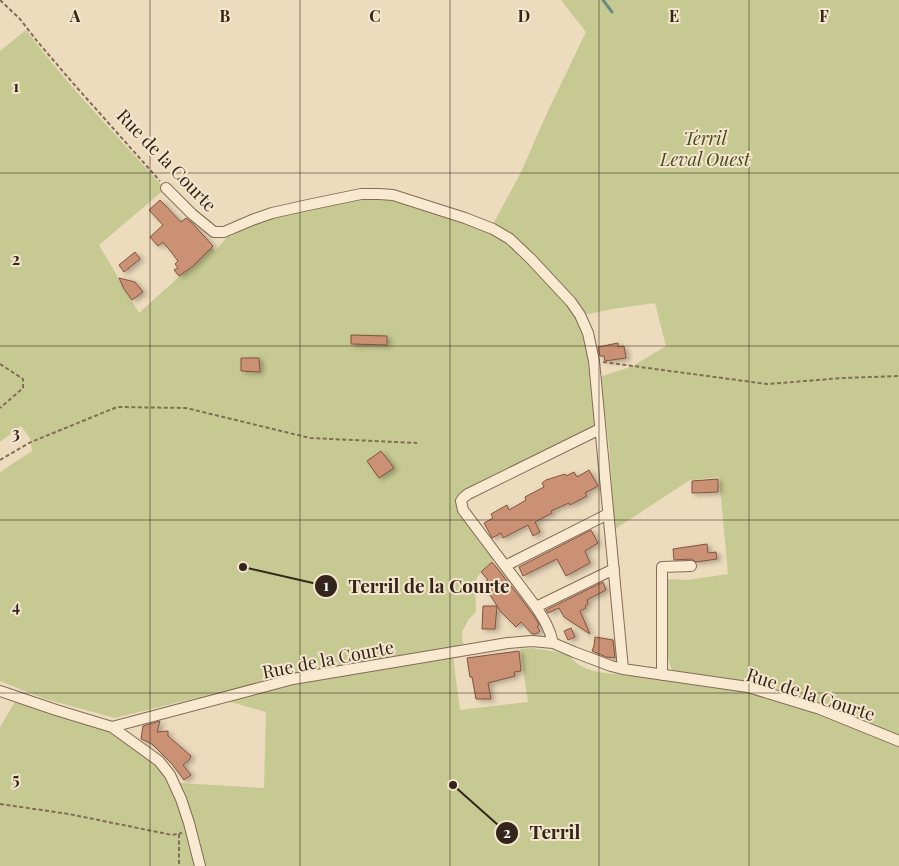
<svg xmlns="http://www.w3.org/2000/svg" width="899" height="866" font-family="'Playfair Display',serif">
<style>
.green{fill:#c7c992}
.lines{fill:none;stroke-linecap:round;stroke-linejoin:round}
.stream{stroke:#698a80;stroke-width:3}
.building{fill:#ca9174;stroke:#82533e;filter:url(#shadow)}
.minor-casing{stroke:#836b57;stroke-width:12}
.path{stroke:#836b57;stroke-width:2;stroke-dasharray:4 2.5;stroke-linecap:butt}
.minor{stroke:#f8e9d0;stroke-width:10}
.grid{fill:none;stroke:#33251b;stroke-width:1;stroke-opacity:0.55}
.labels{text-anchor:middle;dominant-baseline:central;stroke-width:4;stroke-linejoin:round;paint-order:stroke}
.park-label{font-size:18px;font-style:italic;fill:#474f22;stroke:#f4e5cc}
.street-label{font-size:18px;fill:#33251b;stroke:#f4e5cc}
.grid-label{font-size:16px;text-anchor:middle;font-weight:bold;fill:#33251b;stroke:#f4e5cc;stroke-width:4;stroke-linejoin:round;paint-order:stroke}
.leader{fill:none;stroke:#33251b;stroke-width:2}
.callout-dot{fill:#33251b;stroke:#f4e5cc;stroke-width:2}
.mark-label{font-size:15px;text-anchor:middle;font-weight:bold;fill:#fff}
.callout-label{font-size:19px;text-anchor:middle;font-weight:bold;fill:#33251b;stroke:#f4e5cc;stroke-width:4;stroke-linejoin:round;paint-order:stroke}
</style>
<defs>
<filter id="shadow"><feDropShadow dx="3.5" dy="2" stdDeviation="2.5" flood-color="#0004"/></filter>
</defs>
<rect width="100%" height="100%" fill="#ecdbbd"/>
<path class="green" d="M 561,0 L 899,0 L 899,737 L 853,717 L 812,701 L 755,683 L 672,670 L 667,657 L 665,657 L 665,579 L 688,580 L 728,574 L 719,477 L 690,480 L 615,529 L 609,445 L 600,377 L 633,366 L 666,346 L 655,303 L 612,309 L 584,315 L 492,226 L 521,172 L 547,113 L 586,32 Z
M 26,30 C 68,86 118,137 165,189 L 99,245 L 139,313 L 212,247 L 215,251 L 229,235 L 230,237 L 255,222 L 363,197 L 387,197 L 436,212 L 503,238 L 568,304 L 585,333 L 590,355 L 597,427 L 459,497 L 496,558 L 481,572 L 475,581 L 476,612 L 469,619 L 462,632 L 463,647 L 436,650 L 292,674 L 115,718 L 45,699 L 0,681 L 0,472 L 32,451 L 30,438 L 21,426 L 0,442 L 0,51 Z
M 532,648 C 543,650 556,651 567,655 C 571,657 575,662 579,665 C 595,674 611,674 629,674 L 745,690 L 815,712 L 899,745 L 899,866 L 204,866 L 185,796 L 179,783 L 264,788 L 266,712 L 227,701 L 299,683 L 453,656 L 460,710 L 528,702 L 520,649 Z
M 16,700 L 104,729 C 117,736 158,763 166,775 C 182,799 189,838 197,866 L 0,866 L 0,727 Z"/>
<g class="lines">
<path class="stream" d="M 603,0 L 612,12"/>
</g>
<path class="building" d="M 160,200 L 181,222 L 186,218 L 193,224 L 213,246 L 193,266 L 179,276 L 174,270 L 178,268 L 175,264 L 178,261 L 172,253 L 163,242 L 158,246 L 150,237 L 163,225 L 149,210 Z
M 135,252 L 140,259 L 124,272 L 119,265 Z
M 119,278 L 135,282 L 143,292 L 132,300 L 124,289 Z
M 351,335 L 387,336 L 387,345 L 351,344 Z
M 618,343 L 618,347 L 624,346 L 626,358 L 605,361 L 604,356 L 600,356 L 598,347 Z
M 241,358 L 259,358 L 260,372 L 241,371 Z
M 381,451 L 394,468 L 379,478 L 367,461 Z
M 589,470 L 598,486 L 585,493 L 587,496 L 570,505 L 569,503 L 551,511 L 552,513 L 535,522 L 540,532 L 533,536 L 528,525 L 503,538 L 501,533 L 492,538 L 491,536 L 484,523 L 493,518 L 491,514 L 507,505 L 509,510 L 526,500 L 525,497 L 544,487 L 542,483 L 546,480 L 565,474 L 566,476 L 574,472 L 577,477 Z
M 718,479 L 718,492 L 692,493 L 692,481 Z
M 591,530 L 598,543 L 585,551 L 590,563 L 566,576 L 557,559 L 523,576 L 519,567 Z
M 707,544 L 708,553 L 716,552 L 717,559 L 696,562 L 691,559 L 674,560 L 673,549 Z
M 492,562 L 522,600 L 536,619 L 539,625 L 537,627 L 540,631 L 536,634 L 532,634 L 521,622 L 516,627 L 501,612 L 483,584 L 488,580 L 481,572 Z
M 603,582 L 606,590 L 587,600 L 588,604 L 585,606 L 586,608 L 580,611 L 590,634 L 564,617 L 559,608 L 548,613 L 546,610 Z
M 483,606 L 497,606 L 495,629 L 482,629 Z
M 571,628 L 575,637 L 568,640 L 564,631 Z
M 595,637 L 613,640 L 615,658 L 606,657 L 592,651 L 594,646 Z
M 519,651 L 521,671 L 514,672 L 515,676 L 488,683 L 491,699 L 476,699 L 472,677 L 470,677 L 467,658 Z
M 160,721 L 157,732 L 168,731 L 168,736 L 191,756 L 189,760 L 183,765 L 191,775 L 184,780 L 172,764 L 152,744 L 141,739 L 143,726 Z"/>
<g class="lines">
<g class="minor-casing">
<path id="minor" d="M 166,188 L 192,214 L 214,232 L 224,232 L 252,220 L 272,213 L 308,205 L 361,194 L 379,194 L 393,195 L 465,218 L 493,229 L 510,239 L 530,258 L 571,302 L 580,315 L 588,333 L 594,361 L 623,669
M 505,566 L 608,514
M 536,607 L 614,569
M 553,643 C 550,629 544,619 536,607 L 463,510 L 461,501 L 463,498 L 468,494 L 600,429
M 662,675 L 662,567 L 691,566
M 0,691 L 56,710 L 112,727 L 159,761 L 170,775 L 181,799 L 189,823 L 200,866
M 112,727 L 293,679 L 508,643 L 532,641 L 553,643 L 574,652 L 611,666 L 623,669 L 748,687 L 820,709 L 899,741"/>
</g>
<path class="path" d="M 0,0 L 20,19 L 37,41 L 72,82 L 160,181
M 603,362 L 767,384 L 843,378 L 899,376
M 0,364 L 23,379 L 23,388 L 0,408
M 0,460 L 31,442 L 117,407 L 186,408 L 310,438 L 417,443
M 0,804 L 69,814 L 172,835 L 182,833
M 179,834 L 179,866"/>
<use href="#minor" class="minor"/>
</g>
<path class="grid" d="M 150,0 L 150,866M 300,0 L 300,866M 450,0 L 450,866M 599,0 L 599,866M 749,0 L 749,866M 0,173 L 899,173M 0,346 L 899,346M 0,520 L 899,520M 0,693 L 899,693"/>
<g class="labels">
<g class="park-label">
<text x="705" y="138">Terril<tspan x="705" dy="21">Leval Ouest</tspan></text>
</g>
<g class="street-label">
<text transform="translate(167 160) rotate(46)">Rue de la Courte</text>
<text transform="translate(328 659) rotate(-11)">Rue de la Courte</text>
<text transform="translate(811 694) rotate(18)">Rue de la Courte</text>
</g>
</g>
<g class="grid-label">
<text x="75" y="22">A</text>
<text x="225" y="22">B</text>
<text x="375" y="22">C</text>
<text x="524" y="22">D</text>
<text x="674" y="22">E</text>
<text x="824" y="22">F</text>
<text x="16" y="92">1</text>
<text x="16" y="265">2</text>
<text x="16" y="439">3</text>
<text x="16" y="612">4</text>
<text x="16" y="785">5</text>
</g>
<path class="leader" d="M243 567L326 586M453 785L507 833"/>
<g class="callout-dot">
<circle cx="243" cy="567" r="5"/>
<circle cx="453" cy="785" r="5"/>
<circle cx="326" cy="586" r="12"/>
<circle cx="507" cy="833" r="12"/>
</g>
<g class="mark-label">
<text x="326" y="591">1</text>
<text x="507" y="838">2</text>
</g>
<g class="callout-label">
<text x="429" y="593">Terril de la Courte</text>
<text x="555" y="839">Terril</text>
</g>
</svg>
